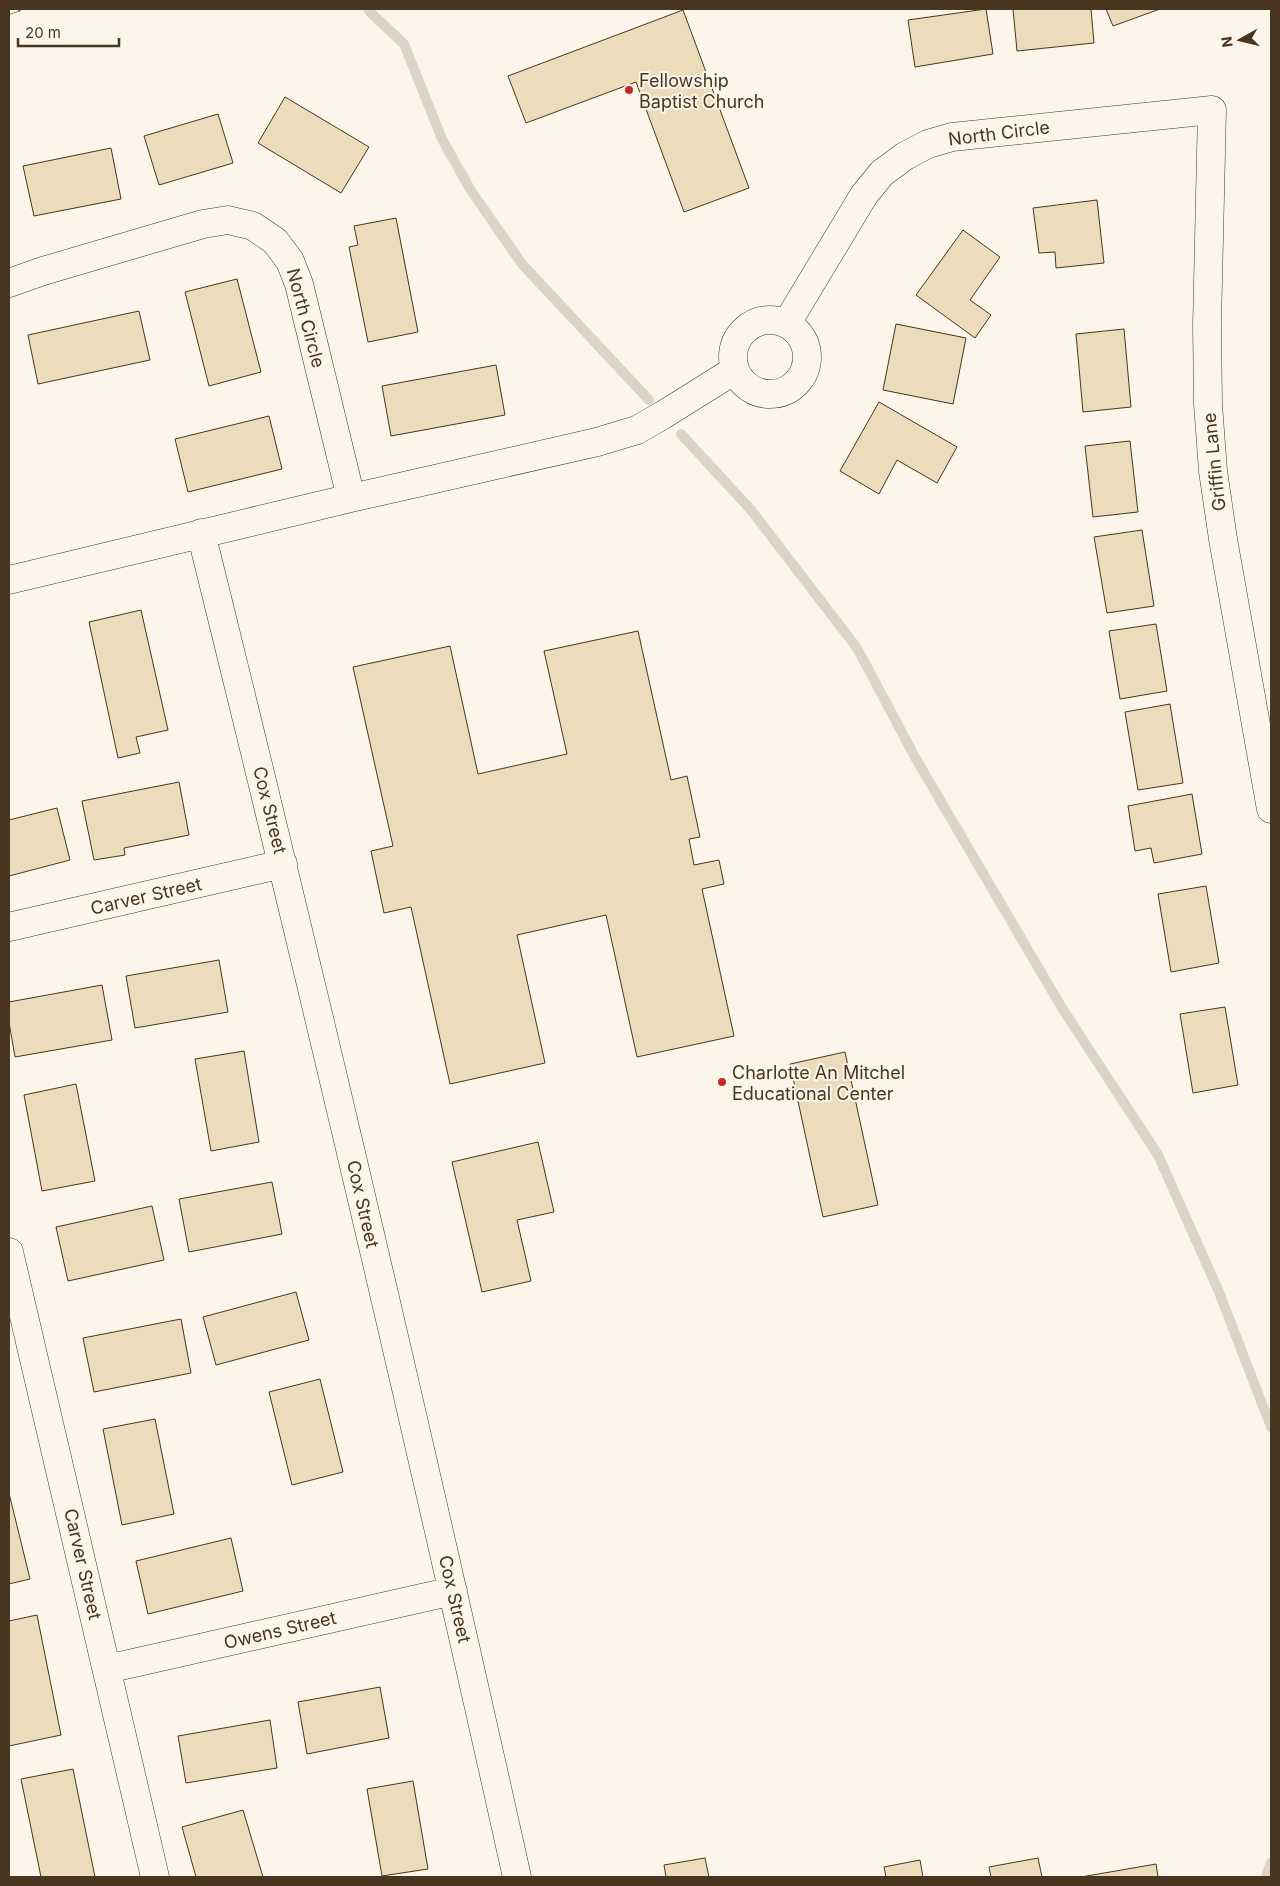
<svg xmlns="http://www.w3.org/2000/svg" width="1280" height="1886" font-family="Inter,sans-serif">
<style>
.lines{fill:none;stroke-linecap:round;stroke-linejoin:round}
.stream{stroke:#dcd4c6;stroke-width:10}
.building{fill:#ecdcbc;stroke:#4a3520}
.minor-casing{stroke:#4a3520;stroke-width:29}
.minor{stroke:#fbf6e9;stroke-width:28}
.rail-casing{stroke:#4a3520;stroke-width:5.5}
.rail{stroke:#fbf6e9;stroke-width:4;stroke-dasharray:11;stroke-linecap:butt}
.poi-dot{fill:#c62828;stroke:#fbf6e9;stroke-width:2}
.labels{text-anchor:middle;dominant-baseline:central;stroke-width:4;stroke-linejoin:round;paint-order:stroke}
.poi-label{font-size:18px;fill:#4a3520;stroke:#fbf6e9;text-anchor:start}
.street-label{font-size:18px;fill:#4a3520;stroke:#fbf6e9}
</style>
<rect width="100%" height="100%" fill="#fbf6e9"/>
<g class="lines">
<path class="stream" d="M 368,9 L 371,13 L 404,44 L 442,139 L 470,189 L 522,264 L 649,400
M 681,434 L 751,510 L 857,648 L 916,759 L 1062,1008 L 1158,1155 L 1219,1292 L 1271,1427
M 1266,1877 L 1271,1863"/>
</g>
<path class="building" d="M 986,9 L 993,54 L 915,67 L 908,20 Z
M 1013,9 L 1091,9 L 1094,43 L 1017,51 Z
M 1106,9 L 1160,9 L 1113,26 Z
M 683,10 L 749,188 L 684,212 L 636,82 L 526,123 L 508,76 Z
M 285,97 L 369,147 L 341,193 L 258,143 Z
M 218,114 L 233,163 L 159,185 L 144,136 Z
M 111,148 L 121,199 L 34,216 L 23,166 Z
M 1097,200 L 1104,263 L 1056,268 L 1055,252 L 1039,253 L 1033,208 Z
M 396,218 L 418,332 L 368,342 L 349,247 L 358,245 L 354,226 Z
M 963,230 L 1000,257 L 970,300 L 991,315 L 975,338 L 916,295 Z
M 237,279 L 261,372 L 209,386 L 185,292 Z
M 139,311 L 150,360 L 38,384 L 28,335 Z
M 896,324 L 966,338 L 953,404 L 883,390 Z
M 1124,329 L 1131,407 L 1083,412 L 1076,334 Z
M 496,365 L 505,415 L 391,436 L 382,386 Z
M 879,402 L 957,447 L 937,483 L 897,460 L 879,494 L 840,471 Z
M 269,416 L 282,469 L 188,492 L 175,439 Z
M 1130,441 L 1138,512 L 1093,517 L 1085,446 Z
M 1142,530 L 1154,606 L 1107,613 L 1094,537 Z
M 141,610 L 168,730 L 136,737 L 140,753 L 118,758 L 89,622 Z
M 1156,624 L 1167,691 L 1120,699 L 1109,631 Z
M 638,631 L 671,780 L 687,776 L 700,837 L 689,839 L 694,865 L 719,860 L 724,884 L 702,889 L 734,1036 L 637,1057 L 606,915 L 517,935 L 545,1063 L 450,1084 L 411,907 L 384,913 L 371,851 L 393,846 L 353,667 L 450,646 L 478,774 L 567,754 L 544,651 Z
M 1170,704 L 1183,783 L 1138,790 L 1125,712 Z
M 179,782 L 189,835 L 124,848 L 125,855 L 94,860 L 82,801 Z
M 1192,794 L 1202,854 L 1154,863 L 1151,848 L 1135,851 L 1128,806 Z
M 57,808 L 70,860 L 9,876 L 9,820 Z
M 1206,886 L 1219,963 L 1171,972 L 1158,894 Z
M 219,960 L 228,1012 L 135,1028 L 126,976 Z
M 102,985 L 112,1040 L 15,1057 L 9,1022 L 9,1002 Z
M 1225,1007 L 1238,1085 L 1193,1093 L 1180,1014 Z
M 244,1051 L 259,1142 L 211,1151 L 195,1059 Z
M 845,1052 L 878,1205 L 823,1217 L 790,1064 Z
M 76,1084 L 95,1181 L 42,1191 L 24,1095 Z
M 538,1142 L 554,1212 L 517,1220 L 531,1281 L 482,1292 L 452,1162 Z
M 272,1182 L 282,1234 L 189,1252 L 179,1199 Z
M 152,1206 L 164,1260 L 68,1281 L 56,1227 Z
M 296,1292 L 309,1340 L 216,1365 L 203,1317 Z
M 181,1319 L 191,1373 L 94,1392 L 83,1338 Z
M 320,1379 L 343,1472 L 292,1485 L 269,1392 Z
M 155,1419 L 174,1514 L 122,1525 L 103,1429 Z
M 9,1493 L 30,1579 L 9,1584 Z
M 231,1538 L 243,1591 L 148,1614 L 136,1561 Z
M 37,1615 L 61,1735 L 9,1746 L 9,1621 Z
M 380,1687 L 389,1738 L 307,1754 L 298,1702 Z
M 270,1720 L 277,1768 L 186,1783 L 178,1736 Z
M 73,1769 L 95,1877 L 41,1877 L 21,1779 Z
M 413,1781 L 428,1869 L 382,1876 L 367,1789 Z
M 243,1810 L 263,1877 L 196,1877 L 182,1827 Z
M 705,1858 L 709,1877 L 666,1877 L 664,1865 Z
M 1038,1858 L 1042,1877 L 991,1877 L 989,1867 Z
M 920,1860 L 923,1877 L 886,1877 L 884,1867 Z
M 1156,1864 L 1158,1877 L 1081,1877 Z"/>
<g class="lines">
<g class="minor-casing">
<path id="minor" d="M 9,283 L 43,271 L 203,224 L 228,220 L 253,226 L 275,241 L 290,261 L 299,284 L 351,498
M733 357a37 37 0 1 1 74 0a37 37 0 1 1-74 0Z
M 787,323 L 864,195 L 882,173 L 905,156 L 928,144 L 952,137 L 1212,110 L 1207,325 L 1208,404 L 1213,471 L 1223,539 L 1271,809
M 201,533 C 312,980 417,1428 517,1877
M 9,580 L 351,498 L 597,442 L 637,430 L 663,415 L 735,370
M 9,927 L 283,864
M 9,1252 L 155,1877
M 107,1669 L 453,1591"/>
</g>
<use href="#minor" class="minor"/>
<g class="rail-casing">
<path id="rail" d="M 9,12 L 18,9"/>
</g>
<use href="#rail" class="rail"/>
</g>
<g class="poi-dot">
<circle cx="629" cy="90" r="5"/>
<circle cx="722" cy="1082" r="5"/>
</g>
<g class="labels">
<g class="poi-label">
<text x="639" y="80">Fellowship<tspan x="639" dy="21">Baptist Church</tspan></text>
<text x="732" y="1072">Charlotte An Mitchel<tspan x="732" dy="21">Educational Center</tspan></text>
</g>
<g class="street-label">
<text transform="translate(999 133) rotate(-7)">North Circle</text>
<text transform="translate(306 318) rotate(75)">North Circle</text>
<text transform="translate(1214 462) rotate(-96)">Griffin Lane</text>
<text transform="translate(270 810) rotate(76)">Cox Street</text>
<text transform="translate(146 896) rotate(-13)">Carver Street</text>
<text transform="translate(363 1204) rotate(77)">Cox Street</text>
<text transform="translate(83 1564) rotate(77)">Carver Street</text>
<text transform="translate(455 1599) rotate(77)">Cox Street</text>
<text transform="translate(280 1630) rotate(-13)">Owens Street</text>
</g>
</g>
<rect width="1280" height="1886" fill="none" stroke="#4a3520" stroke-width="20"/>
<g transform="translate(1240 40) rotate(262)" stroke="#fbf6e9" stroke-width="4" paint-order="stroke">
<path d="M0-4L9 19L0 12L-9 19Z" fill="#4a3520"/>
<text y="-8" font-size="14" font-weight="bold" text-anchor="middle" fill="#4a3520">N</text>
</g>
<path d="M18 38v8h101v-8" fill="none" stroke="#4a3520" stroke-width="2.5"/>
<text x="25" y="38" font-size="15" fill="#4a3520" stroke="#fbf6e9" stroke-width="4" paint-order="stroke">20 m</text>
</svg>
